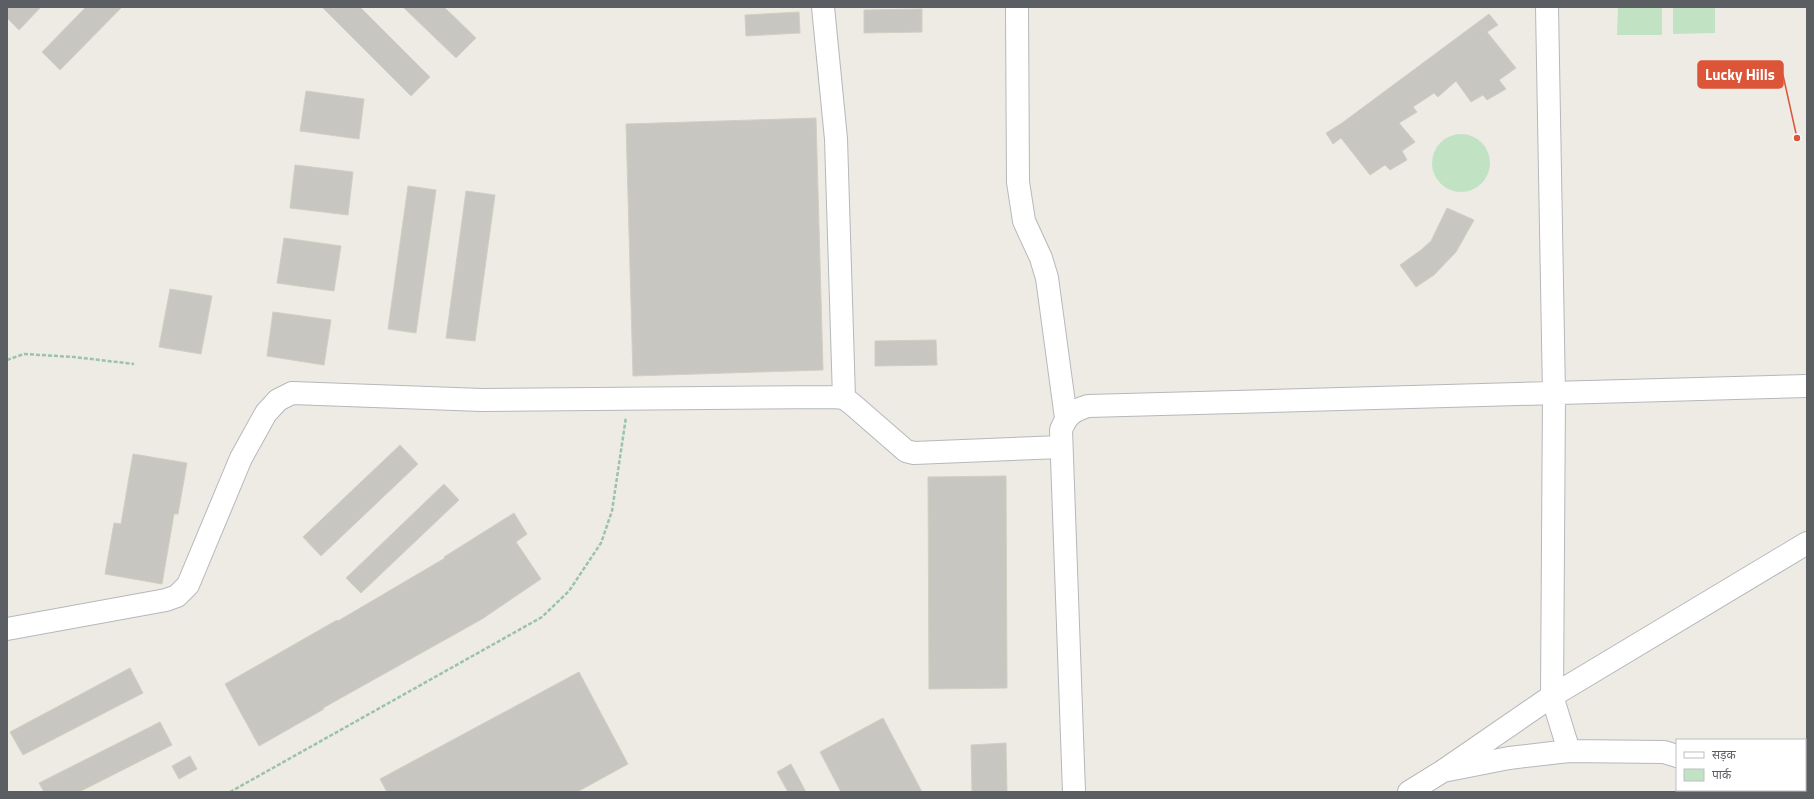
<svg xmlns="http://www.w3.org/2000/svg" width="1814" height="799" font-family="'Titillium Web','Noto Sans Devanagari',sans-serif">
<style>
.green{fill:#c1e3c4}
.building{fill:#c8c6c0;stroke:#d1cec2}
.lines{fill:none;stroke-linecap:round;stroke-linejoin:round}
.minor-casing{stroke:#b5b8bc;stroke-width:24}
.path{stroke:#9bc3aa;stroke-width:2.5;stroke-dasharray:4 2;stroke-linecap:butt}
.minor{stroke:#fff;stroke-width:22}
.leader{fill:none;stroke:#dc5539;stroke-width:1.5}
.callout-dot{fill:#dc5539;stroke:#fff;stroke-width:1.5}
.callout{fill:#dc5539;stroke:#dc5539;stroke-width:1.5}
.callout-label{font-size:15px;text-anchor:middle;font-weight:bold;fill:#fff}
</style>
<rect width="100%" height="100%" fill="#edebe3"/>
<path class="green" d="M 1618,7 L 1662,7 L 1662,35 L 1617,35 Z
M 1673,7 L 1715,7 L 1715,33 L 1673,34 Z
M1432 163a29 29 0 1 1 58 0a29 29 0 1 1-58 0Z"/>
<path class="building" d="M 7,7 L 41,7 L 19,30 L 7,18 Z
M 86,7 L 122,7 L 60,70 L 42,52 Z
M 322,7 L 360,7 L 430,77 L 411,96 Z
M 403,7 L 444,7 L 476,38 L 456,58 Z
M 922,9 L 922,32 L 864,33 L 864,10 Z
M 799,12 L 800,33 L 746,36 L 745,15 Z
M 1489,14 L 1498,25 L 1487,32 L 1516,68 L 1499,80 L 1506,89 L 1487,100 L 1483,95 L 1471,102 L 1456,81 L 1438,97 L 1434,93 L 1413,107 L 1417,112 L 1399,123 L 1415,142 L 1402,151 L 1407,160 L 1390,170 L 1385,165 L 1370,175 L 1341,138 L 1333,144 L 1326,133 L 1342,123 Z
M 306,91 L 364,99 L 359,139 L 300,131 Z
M 816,118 L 823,370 L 633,376 L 626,124 Z
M 295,165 L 353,172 L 348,215 L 290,208 Z
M 408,186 L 436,190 L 416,333 L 388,329 Z
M 466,191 L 495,195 L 475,341 L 446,338 Z
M 1447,208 L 1474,220 L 1456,252 L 1434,275 L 1416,287 L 1400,265 L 1421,250 L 1431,241 Z
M 284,238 L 341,246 L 334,291 L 277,283 Z
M 170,289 L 212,296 L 201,354 L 159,347 Z
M 273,312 L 331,320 L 324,365 L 267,356 Z
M 936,340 L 937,365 L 875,366 L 875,341 Z
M 400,445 L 418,464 L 321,556 L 303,537 Z
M 133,454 L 187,463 L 178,514 L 174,514 L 162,584 L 105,574 L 114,523 L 121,524 Z
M 1006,476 L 1007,688 L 929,689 L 928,477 Z
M 444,484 L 459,500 L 361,593 L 346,578 Z
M 514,513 L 527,534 L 516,542 L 541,579 L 482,619 L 323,708 L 324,709 L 259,746 L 225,684 L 337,620 L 338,621 L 445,558 L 444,557 Z
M 130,668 L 143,693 L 23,755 L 10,732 Z
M 579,672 L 628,764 L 577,792 L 387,792 L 380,779 Z
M 883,718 L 922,792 L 841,792 L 820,752 Z
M 160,722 L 172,745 L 79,792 L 44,792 L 39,783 Z
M 1006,743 L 1007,792 L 972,792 L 971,745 Z
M 190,756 L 197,769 L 179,779 L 172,766 Z
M 791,764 L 806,792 L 788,792 L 777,772 Z"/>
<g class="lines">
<g class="minor-casing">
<path id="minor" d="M 823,7 L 836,139 L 844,398
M 1017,7 L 1018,182 L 1024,221 L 1041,258 L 1047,278 L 1066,418
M 1547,7 L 1554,394 L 1552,696 L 1569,751
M 7,629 L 166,600 L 177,596 L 188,585 L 241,458 L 266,413 L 278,400 L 292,393 L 482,400 L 834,397 L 844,398 L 852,404 L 906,451 L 914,453 L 1061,447
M 1443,771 L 1552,696 L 1807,543
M 1782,790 L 1786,792
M 1074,792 L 1061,430 C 1067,415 1072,411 1088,406 L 1807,386
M 1409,792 L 1443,771 L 1509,758 L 1569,751 L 1664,752 L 1677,756"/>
</g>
<path class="path" d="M 7,360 L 24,354 L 74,357 L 134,364
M 230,792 L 542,617 L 569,591 L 601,543 L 612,511 L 626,417"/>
<use href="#minor" class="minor"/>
</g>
<path class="leader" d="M1797 138L1783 75"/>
<circle class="callout-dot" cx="1797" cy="138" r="4"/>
<rect class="callout" x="1698" y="61" width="85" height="27" rx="4"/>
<g class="callout-label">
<text x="1740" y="80">Lucky Hills</text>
</g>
<rect width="1814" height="799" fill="none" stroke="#5b5e63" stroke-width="16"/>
<rect x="1676" y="739" width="130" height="52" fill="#ffffff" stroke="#bdbfc1"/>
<rect x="1684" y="752" width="20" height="6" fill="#ffffff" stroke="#bdbfc1"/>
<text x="1712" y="759" font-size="12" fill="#5b5e63">सड़क</text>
<rect x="1684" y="769" width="20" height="12" fill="#c1e3c4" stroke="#bdbfc1"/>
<text x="1712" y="779" font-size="12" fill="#5b5e63">पार्क</text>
</svg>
